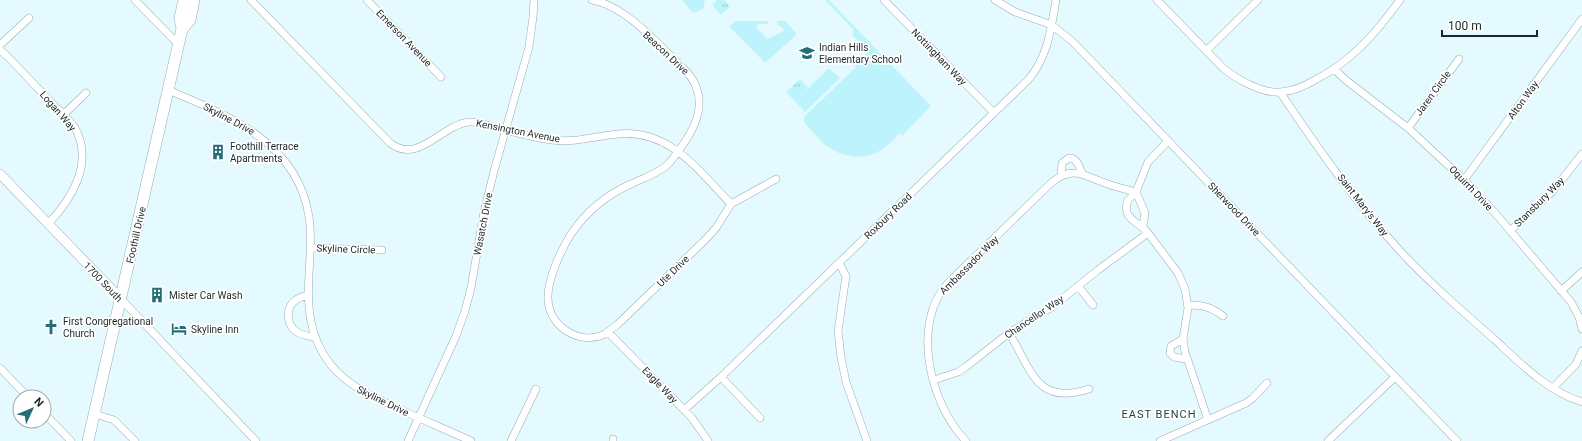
<svg xmlns="http://www.w3.org/2000/svg" width="1582" height="441" font-family="Roboto,sans-serif">
<style>
.grass{fill:#bdf3fc}
.park{fill:url(#park-tufts)}
.lines{fill:none;stroke-linecap:round;stroke-linejoin:round}
.minor-casing{stroke:#93adb1;stroke-width:8}
.tertiary-casing{stroke:#93adb1;stroke-width:10}
.primary-casing{stroke:#93adb1;stroke-width:12}
.minor{stroke:#fff;stroke-width:7}
.tertiary{stroke:#fff;stroke-width:9}
.primary{stroke:#fff;stroke-width:11}
.labels{text-anchor:middle;dominant-baseline:central;stroke-width:3.5;stroke-linejoin:round;paint-order:stroke}
.street-label{font-size:10px;fill:#1d2729;stroke:#fff}
.poi-label{font-size:10px;fill:#1d2729;stroke:#fff;text-anchor:start}
.neighbourhood-label{font-size:11px;letter-spacing:1px;fill:#1c3d43;stroke:#fff}
</style>
<defs>
<pattern id="park-tufts" width="24" height="20" patternUnits="userSpaceOnUse"><rect width="24" height="20" fill="#bdf3fc"/><path d="M3 7l-1-3M5 7V3M7 7l1-3M15 17l-1-3M17 17v-4M19 17l1-3" fill="none" stroke="#a2d0d8"/></pattern>
</defs>
<rect width="100%" height="100%" fill="#e4fafe"/>
<path class="grass" d="M 682,0 L 705,0 L 703,9 L 693,13 Z
M 825,0 L 829,0 L 931,106 L 902,136 L 900,133 C 894,139 888,146 881,150 C 866,160 845,158 830,148 C 820,142 812,131 804,122 L 804,117 L 856,67 L 854,65 L 866,54 L 866,49 L 853,36 L 853,29 Z
M 736,21 L 768,21 L 768,24 L 758,24 L 756,27 L 767,39 L 784,31 L 783,28 L 777,24 L 777,21 L 785,21 L 797,34 L 765,63 L 729,26 Z
M 829,68 L 840,78 L 805,112 L 795,101 Z"/>
<path class="park" d="M 717,0 L 724,0 L 730,6 L 721,15 L 712,5 Z
M 800,79 L 808,88 L 795,101 L 786,92 Z"/>
<g class="lines">
<g class="minor-casing">
<path id="minor" d="M 135,0 L 179,45
M 251,0 L 390,143 C 418,165 441,125 469,122 C 479,121 489,126 498,128 C 516,133 534,138 552,140 C 574,143 596,136 618,134 C 670,129 699,171 731,204
M 367,0 L 441,77
M 592,0 C 626,6 659,45 684,69 C 710,95 699,124 679,150 C 675,156 671,162 666,166 C 655,175 643,178 631,184 C 606,195 586,212 571,234 C 561,250 547,280 548,299 C 549,326 578,345 603,335 C 608,332 613,328 618,324 L 706,239 L 716,228 L 731,204 L 776,179
M 884,0 L 994,113
M 995,0 L 1015,12 L 1052,25 L 1073,42 L 1457,441
M 1157,0 L 1223,68 C 1236,79 1263,94 1281,92 C 1293,91 1305,86 1315,80 C 1352,61 1376,33 1400,0
M 0,45 L 29,18
M 0,50 L 8,57 C 23,72 37,88 52,103 C 60,111 69,119 75,128 C 94,163 72,199 48,224
M 1206,51 L 1258,0
M 1334,69 L 1347,81 L 1408,128 L 1464,180 L 1495,213 L 1571,302 L 1579,317 L 1582,329
M 168,90 C 230,116 298,143 309,217 C 312,235 310,255 309,274 C 307,307 309,338 331,365 C 349,387 374,397 399,409 C 423,420 447,430 471,441
M 1280,92 C 1317,147 1356,203 1401,252 C 1430,283 1462,311 1494,339 C 1520,363 1547,391 1582,402
M 63,115 L 86,93
M 1408,128 L 1459,59
M 1168,141 L 1148,162 L 1136,192 L 1128,200 C 1121,220 1139,221 1148,233 L 1178,273 L 1185,289 L 1188,308 L 1183,339 L 1185,352 L 1208,420
M 1061,176 L 1062,163 L 1069,158 C 1077,158 1079,166 1082,173
M 1464,180 L 1582,19
M 1136,192 L 1145,213 L 1143,226
M 1510,231 L 1553,191 L 1582,154
M 310,248 L 382,250
M 839,263 L 846,276 L 838,331 L 841,357 L 846,382 L 867,441
M 1078,286 L 1093,305
M 1561,291 L 1582,272
M 308,295 C 304,296 300,297 296,300 C 285,307 286,325 297,332 C 302,336 309,336 315,337
M 121,299 L 256,441
M 1188,305 C 1203,305 1211,307 1223,316
M 608,332 L 692,418 L 708,441
M 1009,333 C 1032,370 1036,406 1089,389
M 1183,339 L 1171,346 L 1170,353 L 1174,357 L 1186,359
M 0,368 L 28,397
M 721,377 L 760,418
M 934,380 L 958,372 L 967,366 L 1009,333 L 1052,307 L 1098,270 L 1148,233
M 1553,388 L 1576,364 L 1582,351
M 684,410 L 721,377 L 1028,80 C 1048,57 1051,29 1056,0
M 44,413 L 71,441
M 95,414 L 114,420 L 135,441
M 408,441 L 456,336 L 465,311 L 471,288 L 484,212 L 494,171 L 529,47 L 533,17 L 534,0
M 511,441 L 536,389
M 613,441 L 613,439
M 966,441 C 930,405 910,322 949,282 L 1050,184 C 1072,165 1082,175 1105,183 C 1115,187 1126,189 1136,192
M 1160,441 L 1246,403 L 1253,398 L 1267,383
M 1328,441 L 1395,377"/>
</g>
<g class="tertiary-casing">
<path id="tertiary" d="M 0,174 L 121,299"/>
</g>
<g class="primary-casing">
<path id="primary" d="M 182,29 L 190,20 L 194,0
M 88,441 L 182,29 L 180,18 L 184,0"/>
</g>
<use href="#minor" class="minor"/>
<use href="#tertiary" class="tertiary"/>
<use href="#primary" class="primary"/>
</g>
<defs>
<g id="school-bare" transform="scale(1.2)"><path d="M0-5L7-2L0 1L-7-2ZM-4 1L0 2.5L4 1V4Q0 6-4 4Z" fill="#256d78" stroke="#fff" stroke-width="2.5" paint-order="stroke"/></g>
<g id="building-bare" transform="scale(1.2)"><path d="M-4-6H4V6H1V3H-1V6H-4ZM-2.5-4.3h1.7v1.8h-1.7ZM.8-4.3h1.7v1.8H.8ZM-2.5-1h1.7V.8h-1.7ZM.8-1h1.7V.8H.8Z" fill="#256d78" stroke="#fff" stroke-width="2.5" paint-order="stroke"/></g>
<g id="church-bare" transform="scale(1.2)"><path d="M-1.2-6h2.4v3.5h3.3v2.4h-3.3V6h-2.4V-.1h-3.3v-2.4h3.3Z" fill="#256d78" stroke="#fff" stroke-width="2.5" paint-order="stroke"/></g>
<g id="hotel-bare" transform="scale(1.2)"><path d="M-6-4.5h1.5V1H6V5H4.5V3h-9V5H-6ZM-4 0a1.8 1.8 0 1 1 3.6 0ZM.5 0V-2.5h3Q6-2.5 6 0Z" fill="#256d78" stroke="#fff" stroke-width="2.5" paint-order="stroke"/></g>
</defs>
<g fill-rule="evenodd">
<use href="#school-bare" x="807" y="53"/>
<use href="#building-bare" x="218" y="152"/>
<use href="#building-bare" x="157" y="295"/>
<use href="#church-bare" x="51" y="327"/>
<use href="#hotel-bare" x="179" y="329"/>
</g>
<g class="labels">
<g class="street-label">
<text transform="translate(404 38) rotate(46)">Emerson Avenue</text>
<text transform="translate(666 53) rotate(43)">Beacon Drive</text>
<text transform="translate(939 57) rotate(46)">Nottingham Way</text>
<text transform="translate(1433 93) rotate(-54)">Jaren Circle</text>
<text transform="translate(1523 100) rotate(-54)">Alton Way</text>
<text transform="translate(58 111) rotate(49)">Logan Way</text>
<text transform="translate(229 119) rotate(28)">Skyline Drive</text>
<text transform="translate(518 131) rotate(11)">Kensington Avenue</text>
<text transform="translate(1471 188) rotate(46)">Oquirrh Drive</text>
<text transform="translate(1539 202) rotate(-45)">Stansbury Way</text>
<text transform="translate(1363 205) rotate(52)">Saint Mary's Way</text>
<text transform="translate(1234 209) rotate(46)">Sherwood Drive</text>
<text transform="translate(888 216) rotate(-44)">Roxbury Road</text>
<text transform="translate(483 224) rotate(-79)">Wasatch Drive</text>
<text transform="translate(136 235) rotate(-77)">Foothill Drive</text>
<text transform="translate(346 249) rotate(2)">Skyline Circle</text>
<text transform="translate(969 265) rotate(-45)">Ambassador Way</text>
<text transform="translate(673 271) rotate(-44)">Ute Drive</text>
<text transform="translate(103 282) rotate(46)">1700 South</text>
<text transform="translate(1034 317) rotate(-34)">Chancellor Way</text>
<text transform="translate(660 385) rotate(46)">Eagle Way</text>
<text transform="translate(383 401) rotate(26)">Skyline Drive</text>
</g>
<g class="poi-label">
<text x="819" y="47">Indian Hills<tspan x="819" dy="12">Elementary School</tspan></text>
<text x="230" y="146">Foothill Terrace<tspan x="230" dy="12">Apartments</tspan></text>
<text x="169" y="295">Mister Car Wash</text>
<text x="63" y="321">First Congregational<tspan x="63" dy="12">Church</tspan></text>
<text x="191" y="329">Skyline Inn</text>
</g>
<g class="neighbourhood-label">
<text x="1159" y="414">EAST BENCH</text>
</g>
</g>
<g transform="translate(32 409) rotate(46)"><circle r="19" fill="#ffffff" stroke="#a5a9a9"/>
<path d="M0-3L7 15L0 10L-7 15Z" fill="#256d78"/>
<text y="-6" font-size="11" font-weight="bold" text-anchor="middle" fill="#1d2729">N</text>
</g>
<path d="M1442 30v6h95v-6" fill="none" stroke="#1d2729" stroke-width="2"/>
<text x="1448" y="30" font-size="12" fill="#1d2729" stroke="#ffffff" stroke-width="3" paint-order="stroke">100 m</text>
</svg>
